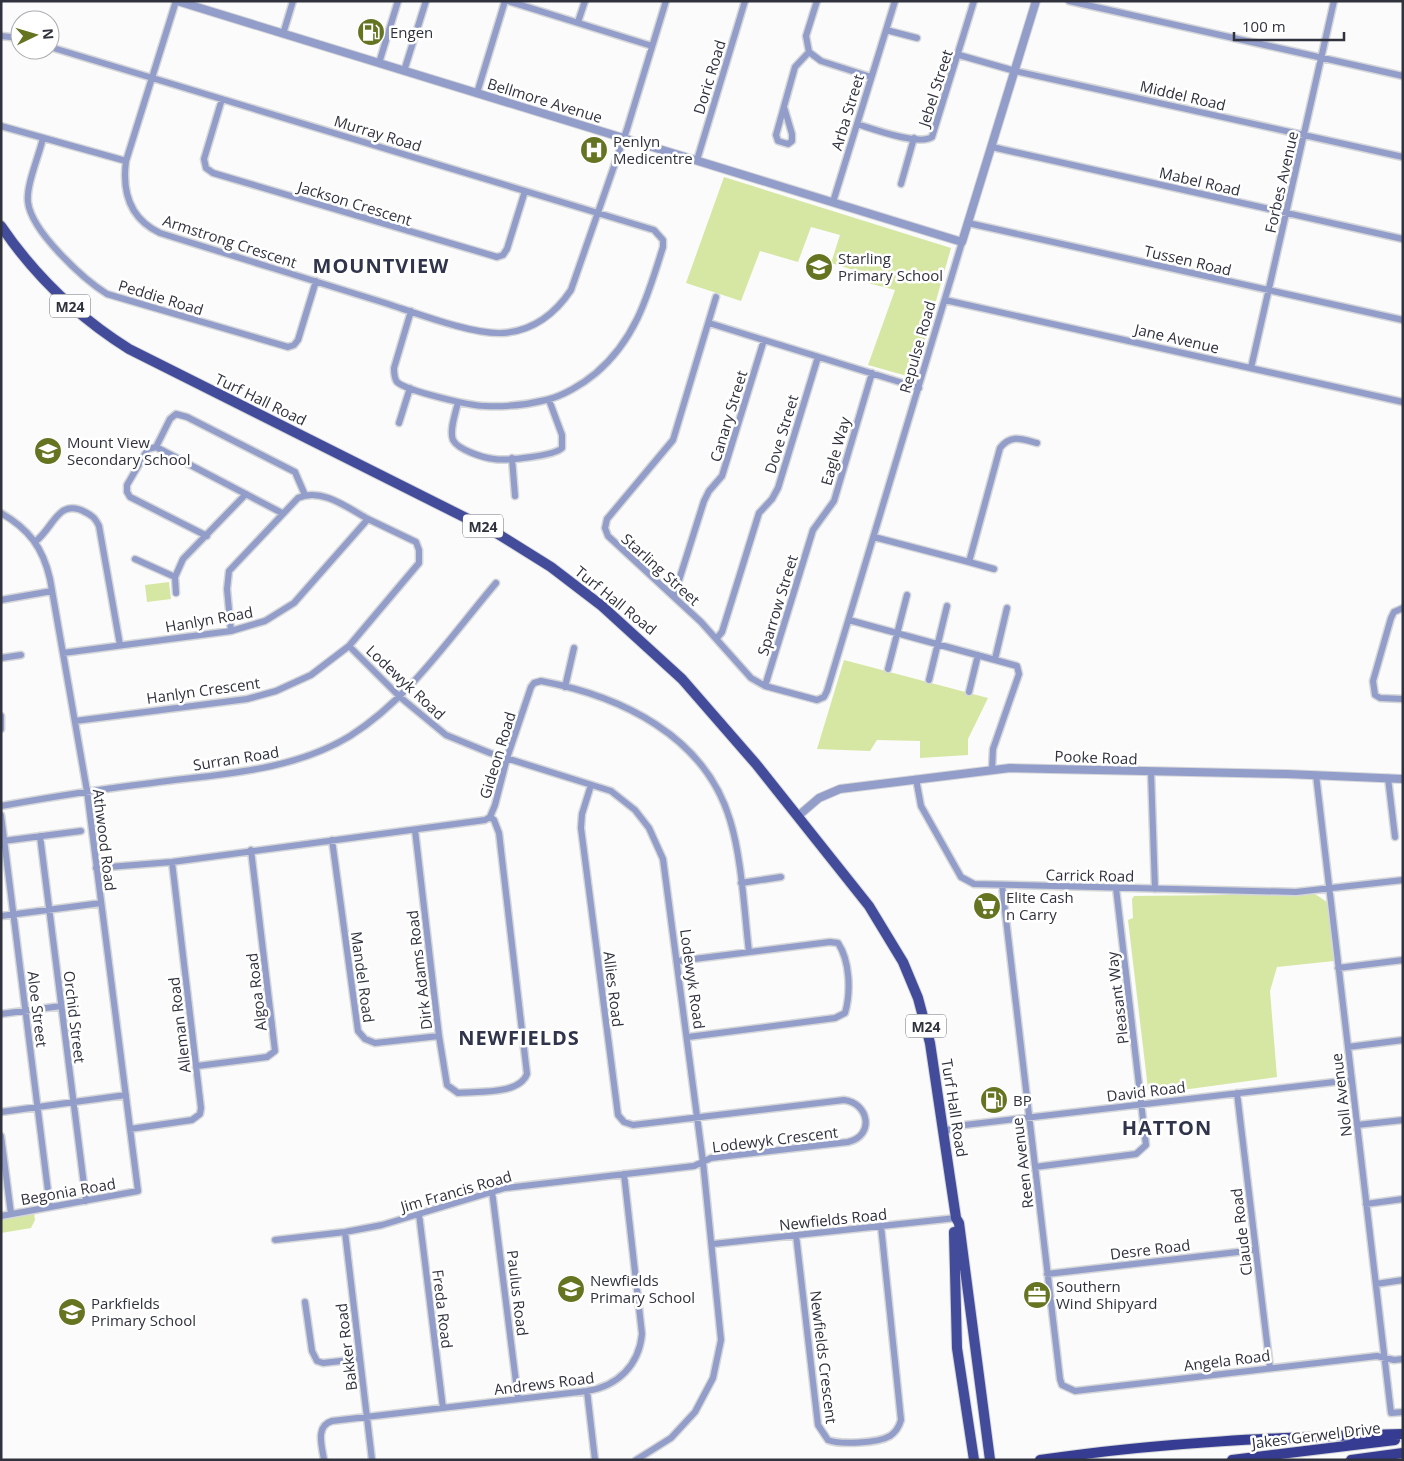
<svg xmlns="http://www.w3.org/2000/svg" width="1404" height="1461" font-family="'Open Sans',sans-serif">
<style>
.green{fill:#d6e7a3}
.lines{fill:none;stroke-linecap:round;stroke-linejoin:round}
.minor-casing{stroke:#d6d7d9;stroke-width:9}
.tertiary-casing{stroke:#d6d7d9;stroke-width:10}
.primary-casing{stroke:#d6d7d9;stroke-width:12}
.trunk-casing{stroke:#d6d7d9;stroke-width:12}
.minor{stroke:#929dca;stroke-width:6}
.tertiary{stroke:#929dca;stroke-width:8}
.primary{stroke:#424c9b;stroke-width:10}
.trunk{stroke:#363c92;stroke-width:10}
.labels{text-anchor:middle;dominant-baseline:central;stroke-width:5;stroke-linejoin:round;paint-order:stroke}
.shield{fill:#fff;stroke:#6e7078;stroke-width:1}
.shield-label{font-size:14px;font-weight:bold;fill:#30333e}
.poi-label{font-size:15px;fill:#30333e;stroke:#fff;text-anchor:start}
.street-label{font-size:15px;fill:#30333e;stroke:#fff}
.district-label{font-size:20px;font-weight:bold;letter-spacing:1px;fill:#30354b;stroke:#fff}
</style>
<rect width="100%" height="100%" fill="#fbfbfb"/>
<path class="green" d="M 724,177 L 951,248 L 914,378 L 868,365 L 895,290 L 868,283 L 870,275 L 831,263 L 840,235 L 811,227 L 798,262 L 760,251 L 741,301 L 686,283 Z
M 169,582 L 171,599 L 147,602 L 145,585 Z
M 844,660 L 988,698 L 968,739 L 968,755 L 920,758 L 920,741 L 877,740 L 870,751 L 817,749 Z
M 1315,894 L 1327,902 L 1334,961 L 1277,967 L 1270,991 L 1277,1077 L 1153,1094 L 1148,1089 L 1128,920 L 1133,918 L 1132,899 L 1134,896 Z
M 34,1213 L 35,1220 L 31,1228 L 1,1233 L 1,1218 Z"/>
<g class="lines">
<g class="minor-casing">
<path id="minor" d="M 176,1 L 126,161 C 122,192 130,219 160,233 C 235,256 310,280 385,303 C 416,313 473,335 503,333 C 532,331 555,314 571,290 L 627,129 L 666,1
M 508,1 L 652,46
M 817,1 L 806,36 L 809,52 L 821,61 L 871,77
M 1069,1 L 1403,76
M 578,22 L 585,1
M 886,30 L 917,38
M 283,34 L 293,1
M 1,36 L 20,38
M 50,47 L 654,230 L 663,240 L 663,247 C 648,295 636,339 596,373 C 583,384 563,396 546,400 C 526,405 506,407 485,406 C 471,406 407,391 397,382 C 394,378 394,373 394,368 L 411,311
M 959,55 L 1015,71 L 1403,157
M 379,63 L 398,1
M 404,71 L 426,1
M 477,93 L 505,1
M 222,99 L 204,159 L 206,168 L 213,173 L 497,257 L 503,255 L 507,249 L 525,191
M 784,107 L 792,134 L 792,141 L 788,144 L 778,141 L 776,135 L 795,67 L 809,52
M 857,124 C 873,129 919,146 932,137 L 974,1
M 1,126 L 126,161
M 43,138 C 39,156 26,185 28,202 C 31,231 83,279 107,294 L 288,347 L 294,345 L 298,340 L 316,281
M 992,147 L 1403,239
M 697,160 L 745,1
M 901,184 L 914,138
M 833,202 L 895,1
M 968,223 L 1403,320
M 716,297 L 673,440 L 607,519 L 605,528 L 608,536 L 701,622 L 751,678 L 765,686 L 817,700 L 824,697 L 827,691 L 962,242
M 945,300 L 1403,402
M 709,323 L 919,388
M 1251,368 L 1334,1
M 458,402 C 456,412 449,430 453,440 C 458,450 484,458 494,459 C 506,461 554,456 562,448 L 562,435 L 549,400
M 399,423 L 410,388
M 156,447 L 170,419 L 176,414 L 187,417 L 295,472 L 305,495
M 512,458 L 515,496
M 1,513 C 29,529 43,548 50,579 L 87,791 L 138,1191 L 1,1216
M 207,536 L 130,497 L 127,492 L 127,485 L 148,449 L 156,447 L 282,513
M 874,537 L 969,562 L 1000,448 C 1011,434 1022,439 1037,443
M 36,541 C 54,527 58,498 85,512 C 93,516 95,518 99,526 L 120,645
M 135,559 L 175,577
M 969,562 L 994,569
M 176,593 L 175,577 L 183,559 L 246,494
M 674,596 L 704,501 L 709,491 L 722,476 L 764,340
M 1,600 L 52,591
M 1403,608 L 1394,612 L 1391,618 L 1373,681 L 1375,695 L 1380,698 L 1403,699
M 849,620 L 1017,666 L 1019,674 L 993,749 L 992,770
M 717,638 L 722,632 L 759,513 L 772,499 L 778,488 L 818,357
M 349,646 L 400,697 L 446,735 L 490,753 L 611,791 L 635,810 L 649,828 L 663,859 L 703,1162 L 721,1340 L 713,1378 L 695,1412 L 671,1438 L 636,1460
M 63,653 L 231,631 L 265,621 L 294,603 L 368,519 C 348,508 321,487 298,498 L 229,571 L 227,589 L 231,631
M 1,658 L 21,655
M 995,659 L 1007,608
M 888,669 L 907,595
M 929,680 L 947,606
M 765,686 L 813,530 L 834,501 L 872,373
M 565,687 L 574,648
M 969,692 L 978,655
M 1,716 L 1,729
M 75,721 L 247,699 L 276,691 L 311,675 L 349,646 L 419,563 L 419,550 L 416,542 L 368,519
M 1151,772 L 1155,889
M 1316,775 L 1391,1413 L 1403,1412
M 1388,778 L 1395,837
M 916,779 L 921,806 L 961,877 L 974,884 L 1296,892 L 1403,880
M 1,806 C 51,797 101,789 152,783 C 218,774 291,772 350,736 C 409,699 451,636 496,583
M 1,815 L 50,1207
M 415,830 L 439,1036 L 447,1085 L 458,1093 C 478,1091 519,1095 527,1074 L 499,833 L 494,820 L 490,817
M 40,836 L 86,1201
M 332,840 L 358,1031 L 365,1039 L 375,1043 L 439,1036
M 3,841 L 81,831
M 96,868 L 172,862 L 485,820 L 490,817 L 495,805 L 507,758 L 531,687 L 534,683 L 541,681 C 621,696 705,736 730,820 C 742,859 744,910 749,952
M 741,883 L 781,877
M 1002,885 L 1060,1379 L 1062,1385 L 1075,1391 L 1377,1356 L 1394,1360 L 1403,1359
M 1,916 L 101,903
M 678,961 L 830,942 L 838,943 C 850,961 851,992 845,1013 L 835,1018 L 688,1037
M 1338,968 L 1403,960
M 1,1014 L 61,1006
M 1348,1047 L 1403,1040
M 197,1066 L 267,1057 L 275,1051 L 251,850
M 1237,1093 L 1270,1368
M 1,1112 L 126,1095
M 1357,1125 L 1403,1120
M 130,1129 L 192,1120 L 200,1114 L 201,1108 L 172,862
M 944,1132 L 956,1126 L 1352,1080
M 1,1136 L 11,1214
M 1035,1167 L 1136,1154 L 1146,1145 L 1116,888
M 492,1191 L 518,1398
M 1366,1204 L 1403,1199
M 419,1214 L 443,1408
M 345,1232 L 372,1460
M 796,1235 L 818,1425 L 828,1440 C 840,1445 878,1443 890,1436 C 896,1432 899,1427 901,1420 L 881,1226
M 275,1240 L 345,1232 L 382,1225 L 505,1188 L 694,1166 L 711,1158 L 848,1142 C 875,1136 869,1103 844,1100 L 633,1125 L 624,1122 L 618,1115 L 581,828 L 582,814 L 591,785
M 713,1244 L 956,1218
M 1047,1274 L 1255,1250
M 1376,1284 L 1403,1280
M 305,1302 L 312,1351 L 317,1361 L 323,1363 L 359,1359
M 587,1391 L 595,1460
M 324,1460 C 322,1446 315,1426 332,1421 L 587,1391 C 618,1386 639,1365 642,1334 L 624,1174"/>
</g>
<g class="tertiary-casing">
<path id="tertiary" d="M 177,1 L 962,242 L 1036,1
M 798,816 L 819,798 L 840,789 L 1010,768 L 1287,774 L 1403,779"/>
</g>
<g class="primary-casing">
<path id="primary" d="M 1,226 C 35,276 78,317 129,349 L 498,534 L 551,567 L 602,606 L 682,679 L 756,764 L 869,906 L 903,962 L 918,998 L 930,1043 L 956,1218 L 959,1223 L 990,1460
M 954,1232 L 957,1348 L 974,1460"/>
</g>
<g class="trunk-casing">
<path id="trunk" d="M 1040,1460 C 1161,1442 1281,1437 1403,1434
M 1232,1460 L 1395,1440
M 1351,1460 L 1403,1453"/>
</g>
<use href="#minor" class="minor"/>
<use href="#tertiary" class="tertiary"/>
<use href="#primary" class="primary"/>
<use href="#trunk" class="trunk"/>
</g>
<defs>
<g id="fuel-disc" transform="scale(1.4375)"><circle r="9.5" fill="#647421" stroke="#fff"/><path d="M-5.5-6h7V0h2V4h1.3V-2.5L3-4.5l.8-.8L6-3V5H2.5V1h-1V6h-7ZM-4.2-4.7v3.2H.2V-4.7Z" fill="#fff"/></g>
<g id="hospital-disc" transform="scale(1.4375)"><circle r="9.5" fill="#647421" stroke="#fff"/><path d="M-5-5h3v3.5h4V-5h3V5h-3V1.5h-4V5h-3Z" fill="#fff"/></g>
<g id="school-disc" transform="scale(1.4375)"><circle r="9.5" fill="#647421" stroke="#fff"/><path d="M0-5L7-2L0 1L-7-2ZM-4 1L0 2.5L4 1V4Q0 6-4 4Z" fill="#fff"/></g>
<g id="supermarket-disc" transform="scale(1.4375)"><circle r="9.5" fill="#647421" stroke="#fff"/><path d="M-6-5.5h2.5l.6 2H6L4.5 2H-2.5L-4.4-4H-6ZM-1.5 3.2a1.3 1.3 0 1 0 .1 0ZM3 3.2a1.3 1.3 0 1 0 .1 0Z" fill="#fff"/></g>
<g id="office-disc" transform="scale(1.4375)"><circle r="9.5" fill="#647421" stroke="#fff"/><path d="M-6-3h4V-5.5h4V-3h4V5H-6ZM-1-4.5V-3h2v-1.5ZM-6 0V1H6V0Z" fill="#fff"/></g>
</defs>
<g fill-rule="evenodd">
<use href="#fuel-disc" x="371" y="32"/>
<use href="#hospital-disc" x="594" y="150"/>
<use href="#school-disc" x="819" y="267"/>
<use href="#school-disc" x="48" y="451"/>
<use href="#supermarket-disc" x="987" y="906"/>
<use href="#fuel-disc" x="994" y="1100"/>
<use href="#school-disc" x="571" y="1289"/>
<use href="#office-disc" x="1037" y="1295"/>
<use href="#school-disc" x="72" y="1312"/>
</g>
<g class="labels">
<g class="shield">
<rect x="50" y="294.5" width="40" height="23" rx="4"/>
<rect x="463" y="514.5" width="40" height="23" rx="4"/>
<rect x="906" y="1014.5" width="40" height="23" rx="4"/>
</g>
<g class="shield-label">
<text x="70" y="306">M24</text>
<text x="483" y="526">M24</text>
<text x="926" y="1026">M24</text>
</g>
<g class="poi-label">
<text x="390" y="32">Engen</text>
<text x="613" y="141">Penlyn<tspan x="613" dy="17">Medicentre</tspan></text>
<text x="838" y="258">Starling<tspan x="838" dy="17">Primary School</tspan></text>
<text x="67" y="442">Mount View<tspan x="67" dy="17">Secondary School</tspan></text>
<text x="1006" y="897">Elite Cash<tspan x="1006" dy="17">n Carry</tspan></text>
<text x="1013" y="1100">BP</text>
<text x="590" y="1280">Newfields<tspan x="590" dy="17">Primary School</tspan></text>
<text x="1056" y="1286">Southern<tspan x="1056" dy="17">Wind Shipyard</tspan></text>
<text x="91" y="1303">Parkfields<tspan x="91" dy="17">Primary School</tspan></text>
</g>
<g class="street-label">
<text transform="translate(709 77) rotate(-73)">Doric Road</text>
<text transform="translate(935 88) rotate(-72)">Jebel Street</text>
<text transform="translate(1183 95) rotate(13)">Middel Road</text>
<text transform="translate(545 100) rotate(17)">Bellmore Avenue</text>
<text transform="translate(847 112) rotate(-73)">Arba Street</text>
<text transform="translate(378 133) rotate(17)">Murray Road</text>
<text transform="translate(1200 181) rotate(13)">Mabel Road</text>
<text transform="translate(1281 182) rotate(-77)">Forbes Avenue</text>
<text transform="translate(355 203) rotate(17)">Jackson Crescent</text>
<text transform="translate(230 241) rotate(18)">Armstrong Crescent</text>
<text transform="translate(1188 260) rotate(13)">Tussen Road</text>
<text transform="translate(161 297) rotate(17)">Peddie Road</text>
<text transform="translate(1177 338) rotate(13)">Jane Avenue</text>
<text transform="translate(917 347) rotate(-74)">Repulse Road</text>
<text transform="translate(261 399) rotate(26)">Turf Hall Road</text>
<text transform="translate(728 416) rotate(-73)">Canary Street</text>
<text transform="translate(781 434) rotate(-73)">Dove Street</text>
<text transform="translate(835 451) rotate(-74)">Eagle Way</text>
<text transform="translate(661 569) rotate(42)">Starling Street</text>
<text transform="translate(616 600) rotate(39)">Turf Hall Road</text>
<text transform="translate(777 605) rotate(-73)">Sparrow Street</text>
<text transform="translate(209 619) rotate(-10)">Hanlyn Road</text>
<text transform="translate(406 682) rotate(43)">Lodewyk Road</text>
<text transform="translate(203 690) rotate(-8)">Hanlyn Crescent</text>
<text transform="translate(497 755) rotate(-73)">Gideon Road</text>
<text transform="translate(1096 757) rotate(2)">Pooke Road</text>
<text transform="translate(236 758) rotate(-9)">Surran Road</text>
<text transform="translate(105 840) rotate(83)">Athwood Road</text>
<text transform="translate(1090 875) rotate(1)">Carrick Road</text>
<text transform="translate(419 970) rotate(-97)">Dirk Adams Road</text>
<text transform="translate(363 977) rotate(82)">Mandel Road</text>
<text transform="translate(693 979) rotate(82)">Lodewyk Road</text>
<text transform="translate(614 989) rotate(83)">Allies Road</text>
<text transform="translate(256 992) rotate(-97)">Algoa Road</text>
<text transform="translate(1117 998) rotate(-97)">Pleasant Way</text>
<text transform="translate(38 1009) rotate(83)">Aloe Street</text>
<text transform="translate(75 1017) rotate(83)">Orchid Street</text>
<text transform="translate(179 1025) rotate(-97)">Alleman Road</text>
<text transform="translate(1146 1091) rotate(-7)">David Road</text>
<text transform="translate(1341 1095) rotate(-97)">Noll Avenue</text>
<text transform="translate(955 1108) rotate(81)">Turf Hall Road</text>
<text transform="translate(775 1139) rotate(-7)">Lodewyk Crescent</text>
<text transform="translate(1022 1163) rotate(-97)">Reen Avenue</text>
<text transform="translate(68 1191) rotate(-10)">Begonia Road</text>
<text transform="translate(456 1191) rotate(-16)">Jim Francis Road</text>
<text transform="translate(833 1219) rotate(-6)">Newfields Road</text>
<text transform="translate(1241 1232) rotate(-97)">Claude Road</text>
<text transform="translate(1150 1249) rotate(-7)">Desre Road</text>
<text transform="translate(518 1293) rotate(83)">Paulus Road</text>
<text transform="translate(443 1309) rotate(83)">Freda Road</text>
<text transform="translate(346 1347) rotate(-97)">Bakker Road</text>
<text transform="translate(824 1357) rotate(83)">Newfields Crescent</text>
<text transform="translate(1227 1360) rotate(-7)">Angela Road</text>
<text transform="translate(544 1383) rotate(-7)">Andrews Road</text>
<text transform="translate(1316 1435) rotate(-7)">Jakes Gerwel Drive</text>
</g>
<g class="district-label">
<text x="381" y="265">MOUNTVIEW</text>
<text x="519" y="1037">NEWFIELDS</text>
<text x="1167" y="1127">HATTON</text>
</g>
</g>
<rect width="1404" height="1461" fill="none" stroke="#30333e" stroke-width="5"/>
<g transform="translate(35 35) rotate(85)"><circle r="24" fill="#ffffff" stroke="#acadb2"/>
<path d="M0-4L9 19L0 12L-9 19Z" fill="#647421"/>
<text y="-8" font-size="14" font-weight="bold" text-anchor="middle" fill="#30333e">N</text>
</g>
<path d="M1234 32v8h110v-8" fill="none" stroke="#30333e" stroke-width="2.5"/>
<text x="1242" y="32" font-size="15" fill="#30333e" stroke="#ffffff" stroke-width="4" paint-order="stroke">100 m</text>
</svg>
